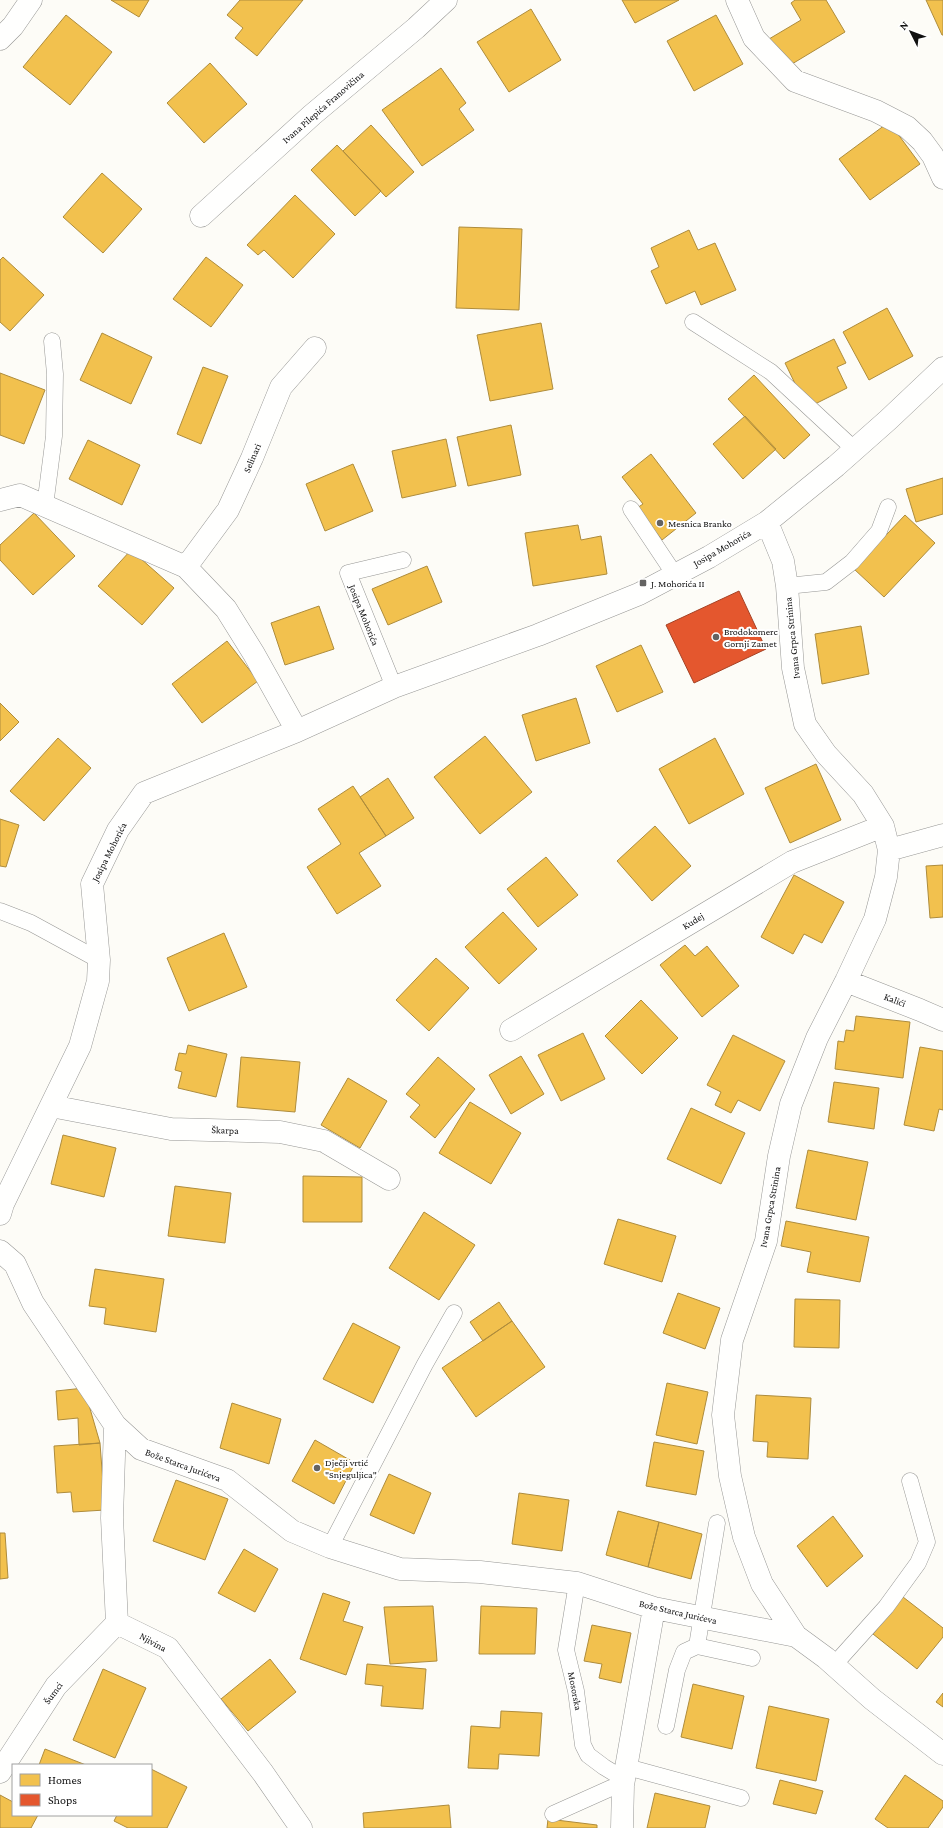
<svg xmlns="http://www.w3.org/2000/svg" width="943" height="1828" font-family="'Crimson Pro',serif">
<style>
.homes{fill:#f2c14e;stroke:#ae8c3c}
.shops{fill:#e4572e;stroke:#a54225}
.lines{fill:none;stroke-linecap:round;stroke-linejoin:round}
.service-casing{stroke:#979795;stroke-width:17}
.minor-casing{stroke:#979795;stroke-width:23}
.service{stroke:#fffffe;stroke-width:16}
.minor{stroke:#fffffe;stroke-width:22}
.poi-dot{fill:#646362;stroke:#fff;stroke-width:1.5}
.labels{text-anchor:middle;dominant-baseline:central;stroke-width:4;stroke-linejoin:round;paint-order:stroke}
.street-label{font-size:10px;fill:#111;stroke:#fff}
.poi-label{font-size:10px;fill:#111;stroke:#fff;text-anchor:start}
</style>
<rect width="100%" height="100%" fill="#fdfcf7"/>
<path class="homes" d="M 111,0 L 149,0 L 139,17 Z
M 240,0 L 303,0 L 257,56 L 235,38 L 243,28 L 227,15 Z
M 622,0 L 679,0 L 635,23 Z
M 795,0 L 826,0 L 845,32 L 787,67 L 769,39 L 801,20 L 791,3 Z
M 926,0 L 943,0 L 943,35 L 942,35 Z
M 531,9 L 561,60 L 509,92 L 477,42 Z
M 66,15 L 112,52 L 70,105 L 23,67 Z
M 716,15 L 743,64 L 694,91 L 667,41 Z
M 210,63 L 247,104 L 204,143 L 167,103 Z
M 441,68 L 466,103 L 459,109 L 474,130 L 422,166 L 382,110 Z
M 889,122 L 920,164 L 870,200 L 839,159 Z
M 371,125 L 414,172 L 386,197 L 343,151 Z
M 337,145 L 381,191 L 355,216 L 311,170 Z
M 102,173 L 142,209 L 103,253 L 63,217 Z
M 295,195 L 335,234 L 293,278 L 264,250 L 258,255 L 247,245 Z
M 459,227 L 522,229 L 519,310 L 456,308 Z
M 689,230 L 698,250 L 715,243 L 736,290 L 701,305 L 695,291 L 666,304 L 651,271 L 659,267 L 651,248 Z
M 3,257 L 44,295 L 10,331 L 0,322 L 0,260 Z
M 206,257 L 243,285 L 211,327 L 173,299 Z
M 887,308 L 913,356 L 869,380 L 843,332 Z
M 541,323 L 553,389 L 490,401 L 477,335 Z
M 102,333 L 152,357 L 131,404 L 80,380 Z
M 834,339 L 846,363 L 837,367 L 847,388 L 807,408 L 785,363 Z
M 203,367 L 228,376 L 201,444 L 177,434 Z
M 0,373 L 45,390 L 24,444 L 0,435 Z
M 754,375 L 810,435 L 784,459 L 728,399 Z
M 745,416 L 776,449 L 743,479 L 713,444 Z
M 511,425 L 521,475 L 468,486 L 457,437 Z
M 446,439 L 456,486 L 402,498 L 392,451 Z
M 88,440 L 140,465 L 122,505 L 69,479 Z
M 651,454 L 696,513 L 662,540 L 637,508 L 643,504 L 622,477 Z
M 353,464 L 373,511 L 325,531 L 306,484 Z
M 943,478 L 943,514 L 916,522 L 906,489 Z
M 34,513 L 75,556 L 33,595 L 0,560 L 0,545 Z
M 905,515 L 935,543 L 884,597 L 854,569 Z
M 578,525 L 581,540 L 601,536 L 607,574 L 533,586 L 525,533 Z
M 131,550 L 174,588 L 142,625 L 98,586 Z
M 427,566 L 442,602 L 388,625 L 372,589 Z
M 319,606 L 334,649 L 285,665 L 271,623 Z
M 861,626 L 869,674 L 822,684 L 815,634 Z
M 227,641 L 258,681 L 202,723 L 172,684 Z
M 641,645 L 663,692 L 617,712 L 596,666 Z
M 576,698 L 590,743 L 536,761 L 522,715 Z
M 0,703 L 19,722 L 0,741 Z
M 485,736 L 532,792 L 480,834 L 434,777 Z
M 58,738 L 91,768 L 44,821 L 10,791 Z
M 715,738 L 744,794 L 689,824 L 659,769 Z
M 816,764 L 841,820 L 790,843 L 765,788 Z
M 388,778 L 414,818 L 386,836 L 360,797 Z
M 353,786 L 386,836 L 359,853 L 381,886 L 337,914 L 307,867 L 341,844 L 318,809 Z
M 0,819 L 19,825 L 6,867 L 0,866 Z
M 655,826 L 691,866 L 652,901 L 617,861 Z
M 546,857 L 578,895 L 538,927 L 507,889 Z
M 943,865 L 943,917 L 930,918 L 926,866 Z
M 794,875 L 844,902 L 822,943 L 804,934 L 793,954 L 761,937 Z
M 503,912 L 537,949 L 499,984 L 465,947 Z
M 224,933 L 247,987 L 189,1011 L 167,958 Z
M 685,945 L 695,956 L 707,946 L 739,986 L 702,1017 L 660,965 Z
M 436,958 L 469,988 L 429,1031 L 396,1000 Z
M 641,1000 L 678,1038 L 642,1074 L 605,1036 Z
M 856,1016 L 910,1022 L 903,1078 L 835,1069 L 838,1041 L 844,1042 L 846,1030 L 854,1031 Z
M 583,1033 L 605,1079 L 561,1101 L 538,1055 Z
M 733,1035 L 785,1061 L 760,1111 L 738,1100 L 731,1113 L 715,1105 L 721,1092 L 707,1085 Z
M 188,1045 L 227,1054 L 216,1097 L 178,1088 L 182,1072 L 175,1070 L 179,1053 L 186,1054 Z
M 920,1047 L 943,1051 L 943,1110 L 939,1109 L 934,1131 L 904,1125 Z
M 521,1056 L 544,1094 L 511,1114 L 489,1075 Z
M 241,1057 L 300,1062 L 295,1112 L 237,1107 Z
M 438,1057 L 475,1089 L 435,1138 L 410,1117 L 420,1105 L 406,1094 Z
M 348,1078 L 387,1101 L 360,1148 L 321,1125 Z
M 834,1082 L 879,1088 L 874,1129 L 828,1122 Z
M 470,1102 L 521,1133 L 491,1184 L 439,1153 Z
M 691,1108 L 745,1133 L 721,1184 L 667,1159 Z
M 63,1135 L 116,1148 L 104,1197 L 51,1184 Z
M 808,1150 L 868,1162 L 856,1220 L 796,1208 Z
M 303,1176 L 362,1177 L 362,1222 L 303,1222 Z
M 175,1186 L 231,1193 L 225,1243 L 168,1236 Z
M 424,1212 L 475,1245 L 439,1300 L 389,1268 Z
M 618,1219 L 676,1236 L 662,1282 L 604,1264 Z
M 786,1221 L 869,1237 L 860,1282 L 807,1272 L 811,1252 L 781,1246 Z
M 95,1269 L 164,1279 L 156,1332 L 104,1324 L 106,1308 L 89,1306 Z
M 678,1293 L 720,1308 L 705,1349 L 663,1333 Z
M 795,1299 L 840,1300 L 839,1348 L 794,1347 Z
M 499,1302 L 512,1321 L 483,1341 L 470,1322 Z
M 512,1321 L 545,1367 L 476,1417 L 442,1368 Z
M 353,1323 L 400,1347 L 373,1403 L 323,1379 Z
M 667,1383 L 708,1392 L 697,1444 L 656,1435 Z
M 84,1388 L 100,1443 L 79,1445 L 78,1418 L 58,1420 L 56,1391 Z
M 756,1395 L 811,1398 L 808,1459 L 767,1457 L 768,1442 L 753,1441 Z
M 232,1403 L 281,1419 L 269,1464 L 220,1448 Z
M 315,1440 L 355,1463 L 334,1504 L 292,1481 Z
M 654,1442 L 704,1451 L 696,1495 L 646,1486 Z
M 100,1443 L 105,1510 L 73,1512 L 71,1492 L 57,1493 L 54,1446 Z
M 389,1474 L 431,1493 L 414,1534 L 370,1515 Z
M 176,1480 L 228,1499 L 205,1560 L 153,1541 Z
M 519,1493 L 569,1500 L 562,1551 L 512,1544 Z
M 618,1511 L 659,1522 L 648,1567 L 606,1555 Z
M 833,1516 L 863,1556 L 827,1587 L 797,1546 Z
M 659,1522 L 702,1534 L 691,1579 L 648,1567 Z
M 0,1533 L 5,1533 L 8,1578 L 0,1579 Z
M 244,1549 L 278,1569 L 255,1612 L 218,1593 Z
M 323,1593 L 350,1602 L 343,1621 L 363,1627 L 346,1675 L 300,1659 Z
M 903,1597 L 943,1628 L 943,1637 L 917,1669 L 873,1634 Z
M 433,1606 L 437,1661 L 390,1664 L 384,1607 Z
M 481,1606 L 537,1608 L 535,1654 L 479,1654 Z
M 592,1625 L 631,1633 L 621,1683 L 599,1678 L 602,1664 L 584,1661 Z
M 270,1659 L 296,1692 L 248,1731 L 221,1699 Z
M 367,1664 L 426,1669 L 423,1709 L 381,1706 L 383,1686 L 365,1684 Z
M 103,1669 L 146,1688 L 115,1758 L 73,1740 Z
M 693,1684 L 744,1696 L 732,1749 L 681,1737 Z
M 943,1693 L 943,1707 L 936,1702 Z
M 769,1706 L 829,1719 L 816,1781 L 756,1768 Z
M 501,1711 L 542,1713 L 539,1756 L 499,1754 L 498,1769 L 468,1768 L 471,1726 L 500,1728 Z
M 45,1749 L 86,1765 L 39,1765 Z
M 151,1769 L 187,1787 L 167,1828 L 128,1828 L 114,1821 L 117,1815 L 151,1815 Z
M 905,1775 L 943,1801 L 943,1807 L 928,1828 L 888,1828 L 875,1819 Z
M 780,1780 L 823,1791 L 816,1814 L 773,1804 Z
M 655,1793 L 710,1806 L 705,1828 L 647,1828 Z
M 0,1795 L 13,1802 L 13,1815 L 38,1815 L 31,1828 L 0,1828 Z
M 449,1805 L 451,1828 L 364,1828 L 363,1813 Z
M 548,1819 L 597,1825 L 597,1828 L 547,1828 Z"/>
<path class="shops" d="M 739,591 L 766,649 L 694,683 L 666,625 Z"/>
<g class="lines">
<g class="service-casing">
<path id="service" d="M 693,322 L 771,372 L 854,449
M 45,506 L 54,436 L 55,374 L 52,341
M 631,509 L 675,575
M 787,586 L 826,582 L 852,562 L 879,531 L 888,507
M 394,687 L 348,573 L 403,560
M 0,911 L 31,923 L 99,960
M 717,1523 L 697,1646 L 752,1658
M 330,1547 L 425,1364 L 454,1313
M 577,1583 L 566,1650 L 576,1691 L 583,1745 L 588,1755 L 604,1767 L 624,1779
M 834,1665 L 886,1607 L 918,1563 L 927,1542 L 910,1481
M 666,1726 L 677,1670 L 684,1652 L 697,1646
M 627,1767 L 741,1798
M 553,1814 L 611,1788 L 623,1785"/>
</g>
<g class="minor-casing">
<path id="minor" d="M 737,0 L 754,38 L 795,81 L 876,111 L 907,127 L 922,141 L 933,156 L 943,178
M 0,39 L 13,26 L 31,0
M 201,216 L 312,115 L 416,28 L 446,0
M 0,500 L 20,495 L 186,567 L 226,609 L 254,654 L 297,731
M 767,522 L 783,561 L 787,586 L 793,668 L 805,724 L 826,754 L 863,794 L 883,826 L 889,850 L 886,877 L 875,919 L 846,981 L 817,1038 L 791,1104 L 779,1156 L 766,1241 L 732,1340 L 723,1415 L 730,1476 L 744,1537 L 762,1584 L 796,1636
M 186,567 L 228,510 L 252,458 L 281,387 L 315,348
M 889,850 L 943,835
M 846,981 L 920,1010 L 943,1020
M 511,1030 L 792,862 L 883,826
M 51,1106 L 171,1129 L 280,1132 L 324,1141 L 389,1179
M 0,1214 L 3,1204 L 80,1046 L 98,981 L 99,960 L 92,884 L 118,830 L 144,793 L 297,731 L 394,687 L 538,635 L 639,594 L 709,557 L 767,522 L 836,466 L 888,420 L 943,368
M 0,1251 L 15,1264 L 33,1303 L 115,1425 L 141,1449 L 227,1480 L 292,1531 L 330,1547 L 400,1569 L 480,1572 L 577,1583 L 654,1608 L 796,1636 L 826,1658 L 872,1699 L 943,1754
M 115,1425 L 112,1518 L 117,1623 L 168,1648 L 263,1773 L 301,1828
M 0,1772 L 56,1686 L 117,1623
M 622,1828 L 623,1785 L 654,1608"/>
</g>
<use href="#service" class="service"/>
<use href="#minor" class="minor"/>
</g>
<g class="poi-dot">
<circle cx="660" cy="523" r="4"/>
<rect x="639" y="579" width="8" height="8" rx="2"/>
<circle cx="716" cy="637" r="4"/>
<circle cx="317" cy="1468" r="4"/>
</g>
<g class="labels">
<g class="street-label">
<text transform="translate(323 107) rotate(-41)">Ivana Pilepića Franovičina</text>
<text transform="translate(252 458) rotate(-67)">Selinari</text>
<text transform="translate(722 548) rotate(-30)">Josipa Mohorića</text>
<text transform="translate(364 615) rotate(68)">Josipa Mohorića</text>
<text transform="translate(792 638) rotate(-96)">Ivana Grpca Strinina</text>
<text transform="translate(109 852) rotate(-63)">Josipa Mohorića</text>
<text transform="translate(693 921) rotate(-31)">Kudej</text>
<text transform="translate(895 1000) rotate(21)">Kalići</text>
<text transform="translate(225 1130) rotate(2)">Škarpa</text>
<text transform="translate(770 1207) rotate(-80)">Ivana Grpca Strinina</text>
<text transform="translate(183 1465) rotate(20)">Bože Starca Jurićeva</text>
<text transform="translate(678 1612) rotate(13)">Bože Starca Jurićeva</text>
<text transform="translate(153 1642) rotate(29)">Njivina</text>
<text transform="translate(575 1691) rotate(79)">Mosorska</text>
<text transform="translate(53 1693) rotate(-54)">Šumci</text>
</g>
<g class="poi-label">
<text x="668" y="523">Mesnica Branko</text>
<text x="651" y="583">J. Mohorića II</text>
<text x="724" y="631">Brodokomerc<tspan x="724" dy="12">Gornji Zamet</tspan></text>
<text x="325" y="1462">Dječji vrtić<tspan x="325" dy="12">"Snjeguljica"</tspan></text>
</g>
</g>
<rect x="12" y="1764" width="140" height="52" fill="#ffffff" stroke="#a0a0a0"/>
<rect x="20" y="1774" width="20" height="12" fill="#f2c14e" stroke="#a0a0a0"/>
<text x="48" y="1784" font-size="12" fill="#111111">Homes</text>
<rect x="20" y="1794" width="20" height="12" fill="#e4572e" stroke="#a0a0a0"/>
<text x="48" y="1804" font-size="12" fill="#111111">Shops</text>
<g transform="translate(911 32) rotate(312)" stroke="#ffffff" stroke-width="3" paint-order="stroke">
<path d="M0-3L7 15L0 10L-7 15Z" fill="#111111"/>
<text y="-6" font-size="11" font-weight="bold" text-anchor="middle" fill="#111111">N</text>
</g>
</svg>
